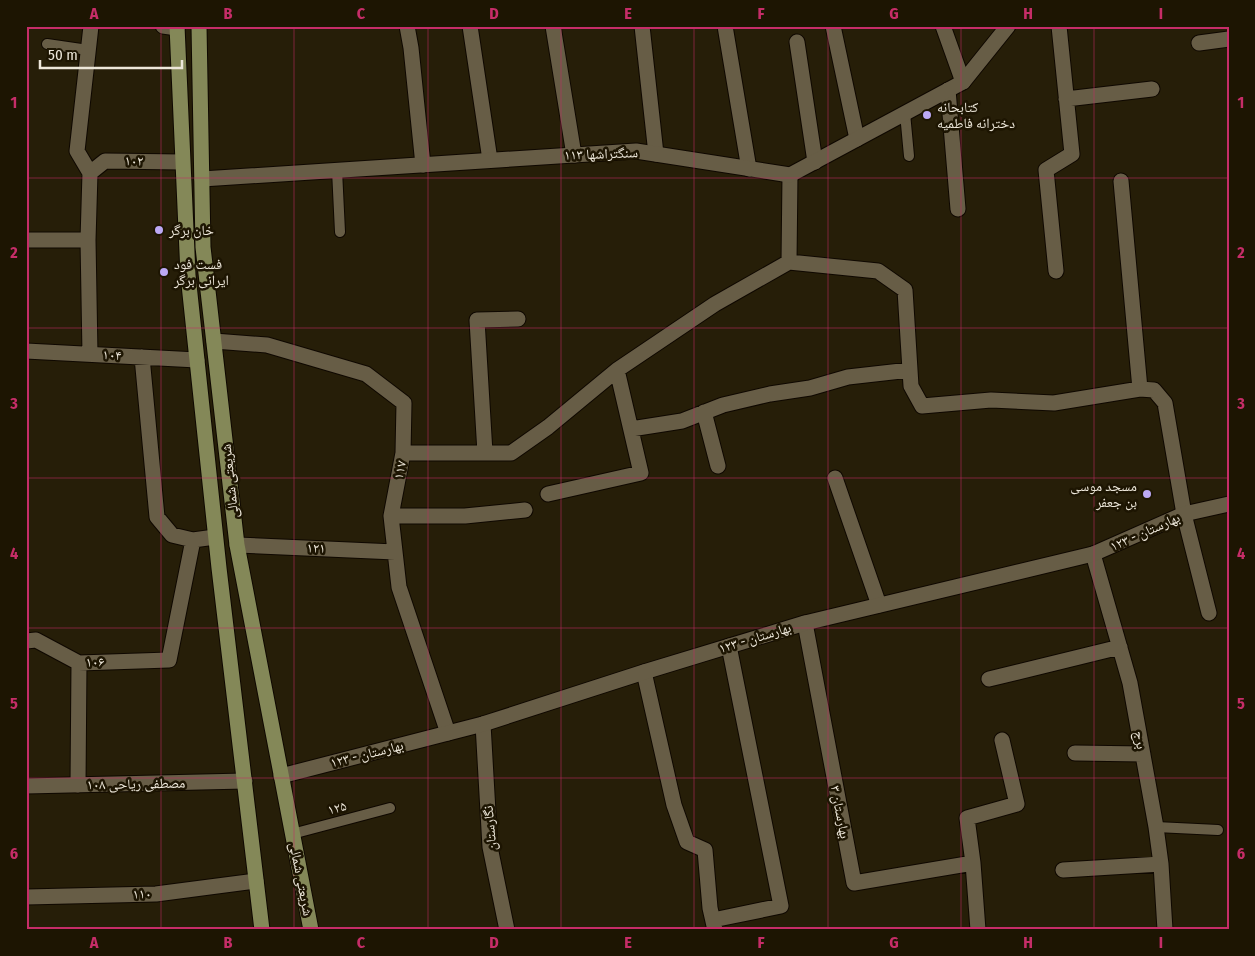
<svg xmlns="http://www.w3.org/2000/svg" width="1255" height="956" font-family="'Fira Sans Condensed','Noto Naskh Arabic',sans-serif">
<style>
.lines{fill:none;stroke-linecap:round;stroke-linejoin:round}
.service-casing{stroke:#0f0800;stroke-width:12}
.minor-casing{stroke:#0f0800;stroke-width:17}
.tertiary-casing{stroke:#0f0800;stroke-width:17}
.primary-casing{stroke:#0f0800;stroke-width:17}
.service{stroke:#675d46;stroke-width:10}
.minor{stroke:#675d46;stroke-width:15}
.tertiary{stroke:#675d46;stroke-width:15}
.primary{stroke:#848858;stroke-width:15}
.grid{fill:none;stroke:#c62d68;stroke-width:1;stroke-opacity:0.55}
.poi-dot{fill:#bca9f5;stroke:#1d1502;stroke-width:2}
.labels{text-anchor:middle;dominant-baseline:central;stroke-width:5;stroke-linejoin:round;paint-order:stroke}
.poi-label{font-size:14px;fill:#ede7da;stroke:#1d1502;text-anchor:start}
.street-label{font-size:14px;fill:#ede7da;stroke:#1d1502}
.neatline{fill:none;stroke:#c62d68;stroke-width:2}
.grid-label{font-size:16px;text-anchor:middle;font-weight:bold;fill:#c62d68}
</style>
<rect width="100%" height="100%" fill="#261e08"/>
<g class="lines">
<g class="service-casing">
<path id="service" d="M 47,44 L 88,50
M 905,113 L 909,156
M 337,170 L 340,232
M 1156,827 L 1218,830
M 292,834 L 390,808"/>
</g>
<g class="minor-casing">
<path id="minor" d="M 407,26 L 411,48 L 423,165
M 470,26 L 490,160
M 553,26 L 574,155
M 642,26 L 656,154
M 725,26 L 749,169
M 833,26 L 857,139
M 943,26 L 963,82
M 797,42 L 815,162
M 1199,43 L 1229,39
M 948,90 L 958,209
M 1066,99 L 1152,89
M 90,173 L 105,161 L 182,162
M 1121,181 L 1140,389
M 26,240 L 88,240
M 789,262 L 790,175
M 1056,271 L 1046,170 L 1072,154 L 1059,26
M 214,341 L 267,345 L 366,374 L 404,403 L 403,453 L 391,516 L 399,587 L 448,733
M 26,351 L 197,360
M 90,354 L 88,240 L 90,173 L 77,151 L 91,26
M 142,357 L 157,517 L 172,535 L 193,540 L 215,537
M 704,412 L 718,466
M 631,429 L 682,421 L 723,405 L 770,394 L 810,388 L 848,377 L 910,370
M 403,453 L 511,453 L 548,427 L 617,370 L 715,304 L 789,262 L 878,271 L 905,290 L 911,386 L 922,406 L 991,400 L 1054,403 L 1140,389 L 1154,390 L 1165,403 L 1184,514 L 1209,613
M 485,453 L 477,320 L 518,319
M 835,478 L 879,605
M 548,494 L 641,473 L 617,370
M 391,516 L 465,516 L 525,510
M 237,545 L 395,552
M 1093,554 L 1130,683 L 1156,827 L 1161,864 L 1165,930
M 805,623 L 854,883 L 973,863
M 26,641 L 36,640 L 79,663 L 169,660 L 193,540
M 644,672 L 674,805 L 687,842 L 705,850 L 710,908 L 715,930
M 989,679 L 1120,647
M 483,724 L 490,847 L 507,930
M 1075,753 L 1143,754
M 78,785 L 79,663
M 1063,870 L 1161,864
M 26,897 L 156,894 L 256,881
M 713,920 L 781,906 L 729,646
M 978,930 L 973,863 L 967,818 L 1017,804 L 1002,740"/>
</g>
<g class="tertiary-casing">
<path id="tertiary" d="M 163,26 L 177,28
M 202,179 L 636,151 L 790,175 L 963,82 L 1008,26
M 281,776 L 483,724 L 644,672 L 805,623 L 1093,554 L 1184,514 L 1229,504
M 26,786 L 245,781"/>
</g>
<g class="primary-casing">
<path id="primary" d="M 177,26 L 188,275 L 219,568 L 262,930
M 199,26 L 203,247 L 237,545 L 311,930"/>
</g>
<use href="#service" class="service"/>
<use href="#minor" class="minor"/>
<use href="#tertiary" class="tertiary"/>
<use href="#primary" class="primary"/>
</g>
<path class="grid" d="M 161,26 L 161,930M 294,26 L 294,930M 428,26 L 428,930M 561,26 L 561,930M 694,26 L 694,930M 828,26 L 828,930M 961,26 L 961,930M 1094,26 L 1094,930M 26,178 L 1229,178M 26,328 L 1229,328M 26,478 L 1229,478M 26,628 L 1229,628M 26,778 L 1229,778"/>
<g class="poi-dot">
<circle cx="927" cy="115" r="5"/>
<circle cx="159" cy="230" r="5"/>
<circle cx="164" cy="272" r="5"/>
<circle cx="1147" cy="494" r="5"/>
</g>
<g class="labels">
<g class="poi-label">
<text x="937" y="107">کتابحانه<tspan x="937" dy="16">دخترانه فاطمیه</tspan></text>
<text x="169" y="230">خان برگر</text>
<text x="174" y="264">فست فود<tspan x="174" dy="16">ایرانی برگر</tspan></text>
<text x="1137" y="486" text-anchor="end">مسجد موسی<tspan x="1137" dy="16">بن جعفر</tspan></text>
</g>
<g class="street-label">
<text transform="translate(601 154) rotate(-2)">سنگتراشها ۱۱۳</text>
<text transform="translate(134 161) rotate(1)">۱۰۲</text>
<text transform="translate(112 355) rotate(3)">۱۰۴</text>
<text transform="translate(400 470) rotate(-79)">۱۱۷</text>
<text transform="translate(230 481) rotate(-96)">شریعتی شمالی</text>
<text transform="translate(1145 532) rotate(-24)">بهارستان - ۱۲۳</text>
<text transform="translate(316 548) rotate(2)">۱۲۱</text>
<text transform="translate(755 638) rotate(-17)">بهارستان - ۱۲۳</text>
<text transform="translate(95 662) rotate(-1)">۱۰۶</text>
<text transform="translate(1140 740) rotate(80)">برج</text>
<text transform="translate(367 754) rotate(-14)">بهارستان - ۱۲۳</text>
<text transform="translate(136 784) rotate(-1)">مصطفی ریاحی ۱۰۸</text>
<text transform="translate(337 808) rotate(-15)">۱۲۵</text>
<text transform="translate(840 812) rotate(79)">بهارستان ۳</text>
<text transform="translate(490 828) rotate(-95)">نگارستان</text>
<text transform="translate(301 879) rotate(79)">شریعتی شمالی</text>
<text transform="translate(142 894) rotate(-2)">۱۱۰</text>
</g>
</g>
<rect width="1255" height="956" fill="none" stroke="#1d1502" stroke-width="55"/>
<path d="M40 60v8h142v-8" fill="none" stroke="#ede7da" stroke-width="2.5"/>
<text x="48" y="60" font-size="15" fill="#ede7da" stroke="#1d1502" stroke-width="4" paint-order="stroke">50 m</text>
<rect x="28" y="28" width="1200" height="900" class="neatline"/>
<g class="grid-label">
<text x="94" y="19">A</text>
<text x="228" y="19">B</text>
<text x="361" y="19">C</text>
<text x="494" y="19">D</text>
<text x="628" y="19">E</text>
<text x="761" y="19">F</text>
<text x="894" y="19">G</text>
<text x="1028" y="19">H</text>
<text x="1161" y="19">I</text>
<text x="14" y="108">1</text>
<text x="1241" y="108">1</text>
<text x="14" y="258">2</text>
<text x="1241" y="258">2</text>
<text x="14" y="409">3</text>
<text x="1241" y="409">3</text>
<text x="14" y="559">4</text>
<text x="1241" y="559">4</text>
<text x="14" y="709">5</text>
<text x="1241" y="709">5</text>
<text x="14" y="859">6</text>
<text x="1241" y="859">6</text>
<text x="94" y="948">A</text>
<text x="228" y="948">B</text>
<text x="361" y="948">C</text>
<text x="494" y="948">D</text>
<text x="628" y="948">E</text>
<text x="761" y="948">F</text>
<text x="894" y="948">G</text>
<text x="1028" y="948">H</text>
<text x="1161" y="948">I</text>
</g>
</svg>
